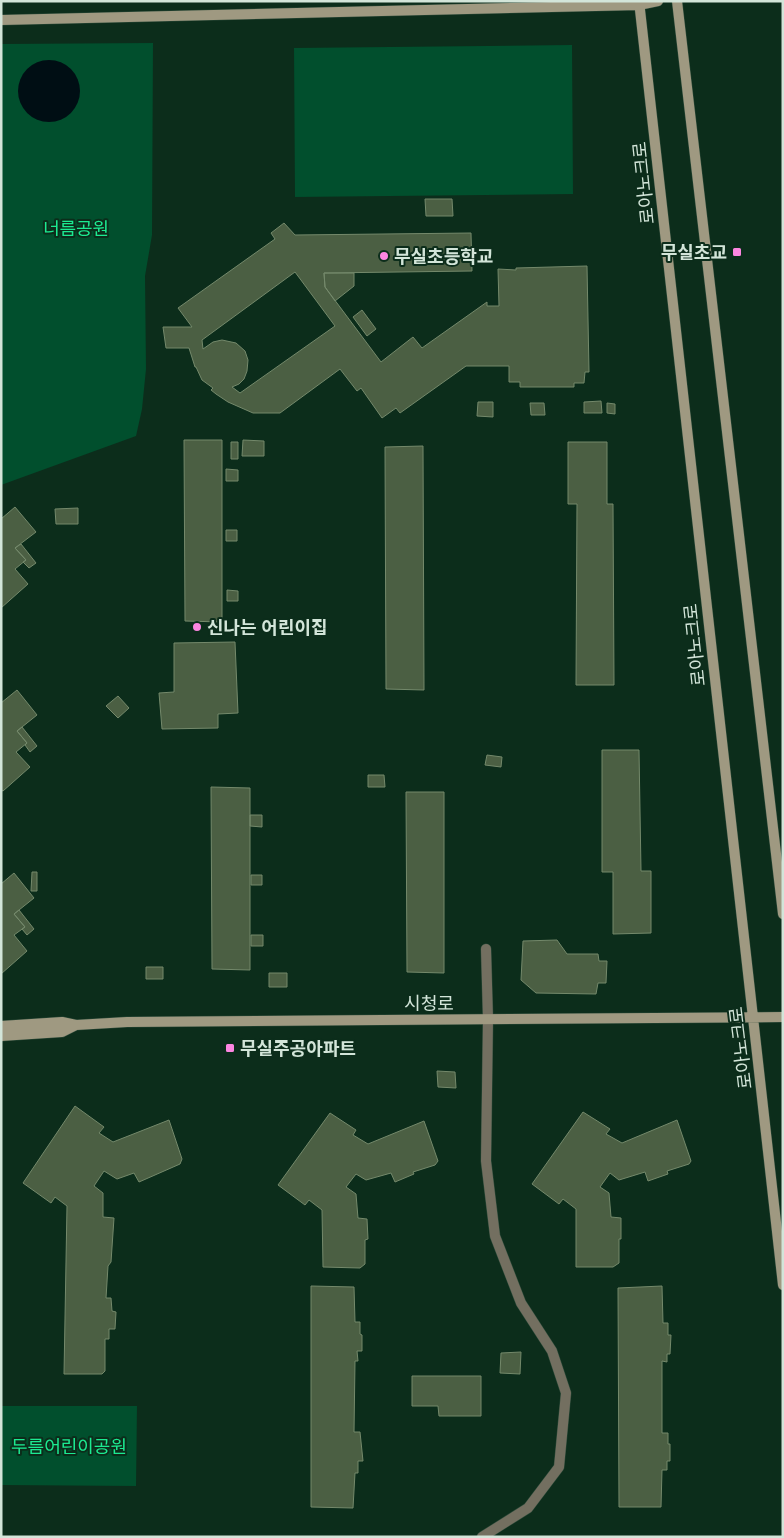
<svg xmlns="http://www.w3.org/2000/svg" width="784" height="1538" font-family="'Noto Sans','Noto Sans KR',sans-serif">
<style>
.green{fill:#014f2d}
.water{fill:#000e14}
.building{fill:#4b5f43;stroke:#74896b;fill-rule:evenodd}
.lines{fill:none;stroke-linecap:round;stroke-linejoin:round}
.lane-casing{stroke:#2c4a39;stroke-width:11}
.secondary-casing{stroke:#2c4a39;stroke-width:11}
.lane{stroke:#736f60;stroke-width:10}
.secondary{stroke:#9f9981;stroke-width:10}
.poi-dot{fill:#fd86e1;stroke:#0c2d1b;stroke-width:2}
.labels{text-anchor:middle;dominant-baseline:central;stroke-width:4;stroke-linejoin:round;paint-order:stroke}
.street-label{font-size:18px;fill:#d3e5d9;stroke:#0c2d1b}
.park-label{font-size:18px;fill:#1cea91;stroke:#0c2d1b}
.poi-label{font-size:18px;font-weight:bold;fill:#d3e5d9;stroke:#0c2d1b;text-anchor:start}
</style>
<rect width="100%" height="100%" fill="#0c2d1b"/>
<path class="green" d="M 153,43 L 152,235 L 145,276 L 146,369 L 142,409 L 136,436 L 1,485 L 1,44 Z
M 572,45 L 573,194 L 295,197 L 294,48 Z
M 1,1406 L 137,1406 L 136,1486 L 1,1485 Z"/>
<path class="water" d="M18 91a31 31 0 1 1 62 0a31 31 0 1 1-62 0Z"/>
<path class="building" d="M 425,199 L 452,199 L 453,216 L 426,216 Z
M 284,223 L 295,235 L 471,233 L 472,271 L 324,273 L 325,287 L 381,362 L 413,337 L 422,348 L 487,302 L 487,306 L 499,306 L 498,269 L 516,270 L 516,268 L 587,266 L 589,372 L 585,372 L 584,383 L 574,383 L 574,387 L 520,387 L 520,382 L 509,382 L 509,366 L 466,366 L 400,413 L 396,408 L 382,418 L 361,388 L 357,391 L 340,369 L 280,413 L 253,413 L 228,402 L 216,394 L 211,390 L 213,388 L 202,380 L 196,367 L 195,367 L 189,348 L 166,348 L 163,327 L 192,327 L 178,308 L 275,239 L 271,233 ZM 295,272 L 335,326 L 240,393 L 232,387 L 239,384 L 244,379 L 247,371 L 248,360 L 245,351 L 236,343 L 222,340 L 213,342 L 203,349 L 202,340 Z
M 324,273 L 354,273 L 354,286 L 335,301 L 325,287 Z
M 362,310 L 376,329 L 367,336 L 353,317 Z
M 601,401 L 602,413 L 584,413 L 584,402 Z
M 478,402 L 493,402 L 493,417 L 477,416 Z
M 530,403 L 544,403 L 545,415 L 531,415 Z
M 607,403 L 615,404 L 615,414 L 607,413 Z
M 184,440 L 222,440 L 222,622 L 185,621 Z
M 243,440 L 264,441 L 264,456 L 242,456 Z
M 231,442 L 238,442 L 238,459 L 231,459 Z
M 568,442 L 607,442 L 607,504 L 613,504 L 614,685 L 576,685 L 577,504 L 568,504 Z
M 423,446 L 424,690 L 386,689 L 385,447 Z
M 226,469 L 238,470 L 238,481 L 226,481 Z
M 15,507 L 36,532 L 15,548 L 26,560 L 15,569 L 28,584 L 1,608 L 1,519 Z
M 78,508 L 78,524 L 56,524 L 55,509 Z
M 226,530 L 237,530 L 237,541 L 226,541 Z
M 21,544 L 36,563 L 29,568 L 23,562 L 26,560 L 15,548 Z
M 227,590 L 238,591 L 238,601 L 227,601 Z
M 235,642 L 238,713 L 218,714 L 218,728 L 162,729 L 159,693 L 174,692 L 174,643 Z
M 17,690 L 37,715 L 17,731 L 27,743 L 16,752 L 30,767 L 3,791 L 1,790 L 1,703 Z
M 118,696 L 129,708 L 118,718 L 106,706 Z
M 22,727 L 37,746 L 30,752 L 25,745 L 27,743 L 17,731 Z
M 602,750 L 639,750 L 641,871 L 651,871 L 651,933 L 613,934 L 613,872 L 602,872 Z
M 487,755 L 502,757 L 501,767 L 485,765 Z
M 368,775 L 384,775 L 385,787 L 368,787 Z
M 211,787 L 250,788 L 250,970 L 212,969 Z
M 406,792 L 444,792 L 444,973 L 407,972 Z
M 250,815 L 262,815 L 262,827 L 250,826 Z
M 32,872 L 37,872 L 37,891 L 31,891 Z
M 14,873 L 34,898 L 14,914 L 25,927 L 14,935 L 27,951 L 1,974 L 1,884 Z
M 251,875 L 262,875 L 262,885 L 251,885 Z
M 19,910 L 34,929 L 27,935 L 22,929 L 25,927 L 14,914 Z
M 251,935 L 263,935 L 263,946 L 251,946 Z
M 557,940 L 567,954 L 598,954 L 599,961 L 607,961 L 606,983 L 598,983 L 596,994 L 536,993 L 521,980 L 523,941 Z
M 146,967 L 163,967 L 163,979 L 146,979 Z
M 269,973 L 287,973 L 287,987 L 269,987 Z
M 437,1071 L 455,1072 L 456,1088 L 438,1087 Z
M 75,1106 L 104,1127 L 99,1133 L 113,1142 L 169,1120 L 182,1159 L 180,1164 L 139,1182 L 134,1173 L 117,1179 L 104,1171 L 94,1186 L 103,1193 L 103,1217 L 114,1218 L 111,1262 L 108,1266 L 106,1298 L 111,1298 L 112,1311 L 116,1312 L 115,1329 L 109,1329 L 109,1339 L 105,1339 L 105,1371 L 102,1374 L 64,1374 L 67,1206 L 55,1197 L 51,1203 L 23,1183 Z
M 583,1112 L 610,1129 L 606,1134 L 622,1143 L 677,1120 L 691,1161 L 689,1164 L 667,1171 L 668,1174 L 648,1181 L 645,1172 L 619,1180 L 610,1173 L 600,1187 L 609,1193 L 611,1217 L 621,1218 L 621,1239 L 619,1239 L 619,1263 L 613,1267 L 576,1267 L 576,1209 L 563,1199 L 559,1204 L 532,1184 Z
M 330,1113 L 356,1130 L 353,1135 L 368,1144 L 424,1121 L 438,1161 L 435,1165 L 413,1172 L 414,1174 L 395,1182 L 391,1173 L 366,1180 L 356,1174 L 346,1187 L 356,1194 L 358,1218 L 367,1219 L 368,1239 L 365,1240 L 365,1264 L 360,1268 L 323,1267 L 322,1210 L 309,1200 L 305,1205 L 278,1185 Z
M 311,1286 L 354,1287 L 355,1322 L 360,1322 L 360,1334 L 362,1335 L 362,1351 L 357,1351 L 358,1361 L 355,1361 L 354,1432 L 360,1432 L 363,1461 L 358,1461 L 358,1473 L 355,1473 L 353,1508 L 311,1507 Z
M 662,1286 L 663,1323 L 668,1323 L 668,1335 L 671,1335 L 670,1354 L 667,1354 L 667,1362 L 662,1361 L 662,1433 L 668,1433 L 668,1444 L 670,1444 L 670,1461 L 667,1461 L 667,1470 L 662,1470 L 661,1507 L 619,1507 L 618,1288 Z
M 521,1352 L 520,1374 L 500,1373 L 501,1353 Z
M 412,1376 L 481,1376 L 481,1416 L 439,1416 L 438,1406 L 412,1406 Z"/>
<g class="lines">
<g class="lane-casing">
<path id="lane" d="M 482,1537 L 528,1508 L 559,1467 L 566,1393 L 552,1351 L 521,1303 L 495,1236 L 486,1161 L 488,1019 L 486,949"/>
</g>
<g class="secondary-casing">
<path id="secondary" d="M 639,1 L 783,1285
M 677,1 L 783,914
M 1,20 L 639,5 L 658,1
M 1,1026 L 62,1022 L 76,1025 L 127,1022 L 783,1017
M 1,1036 L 62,1032 L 76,1025"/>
</g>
<use href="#lane" class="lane"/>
<use href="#secondary" class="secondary"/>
</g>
<g class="poi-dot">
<rect x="732" y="247" width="10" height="10" rx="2.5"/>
<circle cx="384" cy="256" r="5"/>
<circle cx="197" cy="627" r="5"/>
<rect x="225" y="1043" width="10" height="10" rx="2.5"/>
</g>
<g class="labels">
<g class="street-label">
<text transform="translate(643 183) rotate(-96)">로아노크로</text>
<text transform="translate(694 645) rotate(-96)">로아노크로</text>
<text x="429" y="1003">시청로</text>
<text transform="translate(740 1048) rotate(-97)">로아노크로</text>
</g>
<g class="park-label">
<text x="76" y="228">너름공원</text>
<text x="69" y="1446">두름어린이공원</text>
</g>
<g class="poi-label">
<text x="727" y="252" text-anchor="end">무실초교</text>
<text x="394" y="256">무실초등학교</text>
<text x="207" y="627">신나는 어린이집</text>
<text x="240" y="1048">무실주공아파트</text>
</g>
</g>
<rect width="784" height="1538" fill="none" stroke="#d3e5d9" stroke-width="5"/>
</svg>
